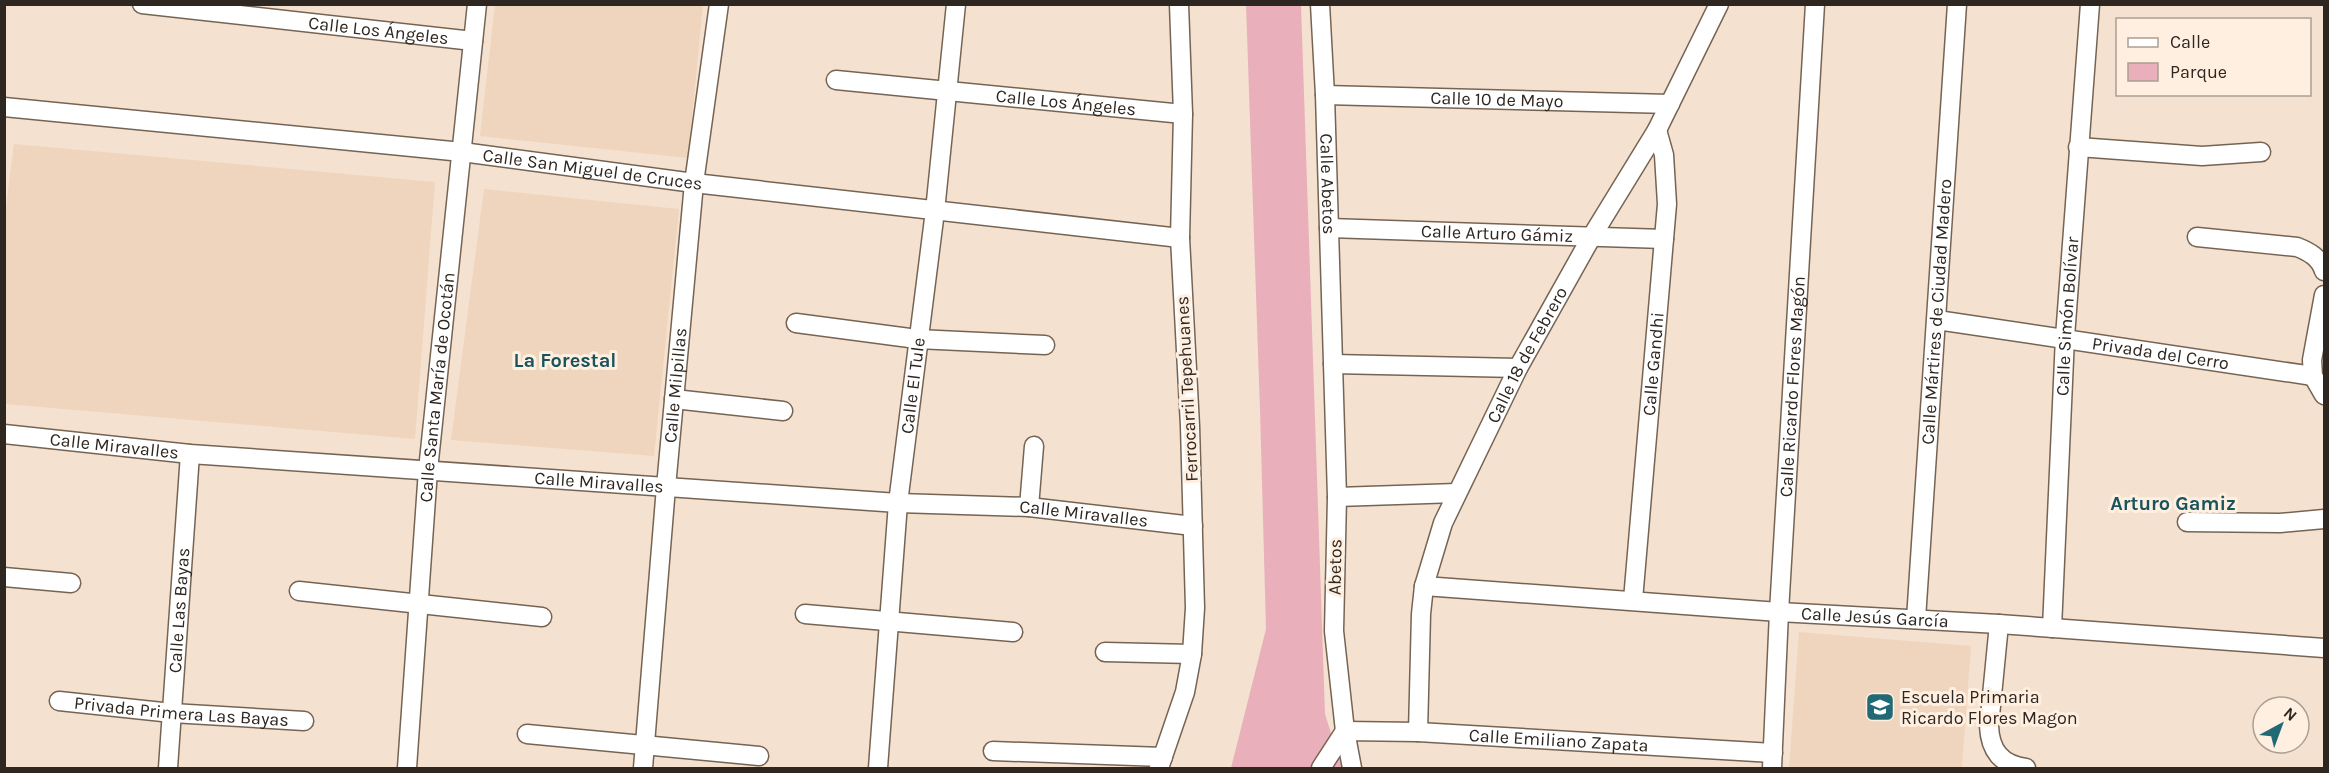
<svg xmlns="http://www.w3.org/2000/svg" width="2329" height="773" font-family="Karla,sans-serif">
<style>
.built{fill:#efd5be}
.green{fill:#e9b0bb}
.lines{fill:none;stroke-linecap:round;stroke-linejoin:round}
.street-casing{stroke:#756454;stroke-width:21}
.street{stroke:#fff;stroke-width:18}
.labels{text-anchor:middle;dominant-baseline:central;stroke-width:6;stroke-linejoin:round;paint-order:stroke}
.street-label{font-size:18px;fill:#2e2620;stroke:#ffefe0}
.poi-label{font-size:18px;fill:#2e2620;stroke:#ffefe0;text-anchor:start}
.neighbourhood-label{font-size:20px;font-weight:bold;fill:#19535c;stroke:#ffefe0}
</style>
<rect width="100%" height="100%" fill="#f5e1cf"/>
<path class="built" d="M 495,5 L 703,5 L 688,158 L 480,136 Z
M 14,144 L 435,182 L 415,439 L 5,404 L 4,221 Z
M 484,189 L 679,209 L 654,456 L 451,440 Z
M 1799,632 L 1971,646 L 1962,768 L 1789,768 Z"/>
<path class="green" d="M 1246,5 L 1301,5 L 1325,714 L 1342,768 L 1231,768 L 1266,629 L 1260,410 Z"/>
<g class="lines">
<g class="street-casing">
<g id="street">
<path id="s1" d="M 142,4 L 473,41"/>
<path id="s2" d="M 1320,4 L 1325,95 L 1337,497 L 1334,631 L 1345,731 L 1352,768"/>
<path id="s3" d="M 836,80 L 1183,114"/>
<path id="s4" d="M 1325,95 L 1670,104"/>
<path id="s5" d="M 4,107 L 462,152 L 694,183 L 1180,238"/>
<path d="M 2078,147 L 2202,156 L 2261,152"/>
<path id="s6" d="M 1329,228 L 1664,239"/>
<path d="M 2197,237 L 2297,247 C 2310,252 2320,258 2324,271"/>
<path d="M 2324,295 L 2312,360 L 2313,376 L 2324,395"/>
<path id="s7" d="M 1937,320 L 2313,376"/>
<path d="M 796,323 L 917,339 L 1045,345"/>
<path d="M 1333,364 L 1518,368"/>
<path d="M 674,399 L 783,411"/>
<path id="s8" d="M 4,434 L 190,454 L 898,503 L 1029,507 L 1193,526"/>
<path d="M 1337,497 L 1457,493"/>
<path d="M 1029,507 L 1034,446"/>
<path d="M 2187,522 L 2280,523 L 2324,519"/>
<path d="M 4,577 L 71,583"/>
<path id="s9" d="M 1424,586 L 1779,612 L 1999,624 L 2324,648"/>
<path d="M 299,591 L 542,617"/>
<path id="s10" d="M 1633,600 L 1667,204 L 1664,155 L 1657,130"/>
<path d="M 805,614 L 1013,632"/>
<path id="s11" d="M 1916,619 L 1957,4"/>
<path d="M 1999,624 L 1989,726 C 1990,750 2001,765 2026,768"/>
<path id="s12" d="M 2052,628 L 2065,337 L 2090,4"/>
<path d="M 1105,652 L 1192,654"/>
<path id="s13" d="M 59,701 L 172,713 L 304,721"/>
<path id="s14" d="M 1418,732 L 1421,614 L 1424,586 L 1443,523 L 1518,368 L 1592,236 L 1657,130 L 1719,4"/>
<path d="M 527,734 L 759,756"/>
<path d="M 993,751 L 1163,757"/>
<path id="s15" d="M 168,768 L 190,454"/>
<path id="s16" d="M 407,768 L 428,470 L 477,4"/>
<path id="s17" d="M 643,768 L 666,487 L 694,183 L 719,4"/>
<path id="s18" d="M 878,768 L 898,503 L 935,211 L 956,4"/>
<path d="M 1159,768 L 1185,692 L 1192,654 L 1195,608 L 1190,426 L 1180,238 L 1183,114 L 1179,4"/>
<path id="s19" d="M 1321,768 L 1345,731 L 1418,732 L 1773,753"/>
<path id="s20" d="M 1772,768 L 1779,612 L 1815,4"/>
</g>
</g>
<use href="#street" class="street"/>
</g>
<defs>
<g id="school-square" transform="scale(1.5)"><rect x="-9" y="-9" width="18" height="18" rx="4" fill="#206975" stroke="#ffefe0"/><path d="M0-5L7-2L0 1L-7-2ZM-4 1L0 2.5L4 1V4Q0 6-4 4Z" fill="#fff"/></g>
</defs>
<g fill-rule="evenodd">
<use href="#school-square" x="1880" y="707"/>
</g>
<g class="labels">
<g class="street-label">
<text stroke="none"><textPath href="#s1" startOffset="238">Calle Los Ángeles</textPath></text>
<text stroke="none"><textPath href="#s4" startOffset="172">Calle 10 de Mayo</textPath></text>
<text stroke="none"><textPath href="#s3" startOffset="231">Calle Los Ángeles</textPath></text>
<text stroke="none"><textPath href="#s5" startOffset="592">Calle San Miguel de Cruces</textPath></text>
<text stroke="none"><textPath href="#s2" startOffset="180">Calle Abetos</textPath></text>
<text stroke="none"><textPath href="#s6" startOffset="168">Calle Arturo Gámiz</textPath></text>
<text stroke="none"><textPath href="#s11" startOffset="308">Calle Mártires de Ciudad Madero</textPath></text>
<text stroke="none"><textPath href="#s12" startOffset="312">Calle Simón Bolívar</textPath></text>
<text stroke="none"><textPath href="#s7" startOffset="226">Privada del Cerro</textPath></text>
<text stroke="none"><textPath href="#s14" startOffset="400">Calle 18 de Febrero</textPath></text>
<text stroke="none"><textPath href="#s10" startOffset="237">Calle Gandhi</textPath></text>
<text stroke="none"><textPath href="#s16" startOffset="382">Calle Santa María de Ocotán</textPath></text>
<text stroke="none"><textPath href="#s17" startOffset="384">Calle Milpillas</textPath></text>
<text stroke="none"><textPath href="#s18" startOffset="384">Calle El Tule</textPath></text>
<text stroke="none"><textPath href="#s20" startOffset="382">Calle Ricardo Flores Magón</textPath></text>
<text transform="translate(1187 389) rotate(-93)">Ferrocarril Tepehuanes</text>
<text stroke="none"><textPath href="#s8" startOffset="111">Calle Miravalles</textPath></text>
<text stroke="none"><textPath href="#s8" startOffset="597">Calle Miravalles</textPath></text>
<text stroke="none"><textPath href="#s8" startOffset="1083">Calle Miravalles</textPath></text>
<text transform="translate(1335 567) rotate(-89)">Abetos</text>
<text stroke="none"><textPath href="#s15" startOffset="158">Calle Las Bayas</textPath></text>
<text stroke="none"><textPath href="#s9" startOffset="452">Calle Jesús García</textPath></text>
<text stroke="none"><textPath href="#s13" startOffset="123">Privada Primera Las Bayas</textPath></text>
<text stroke="none"><textPath href="#s19" startOffset="258">Calle Emiliano Zapata</textPath></text>
</g>
<g class="poi-label">
<text x="1901" y="697">Escuela Primaria<tspan x="1901" dy="21">Ricardo Flores Magon</tspan></text>
</g>
<g class="neighbourhood-label">
<text x="565" y="360">La Forestal</text>
<text x="2173" y="503">Arturo Gamiz</text>
</g>
</g>
<rect width="2329" height="773" fill="none" stroke="#2e2620" stroke-width="12"/>
<rect x="2116" y="18" width="195" height="78" fill="#ffefe0" stroke="#ab9f93" stroke-width="1.5"/>
<rect x="2128" y="38" width="30" height="9" fill="#ffffff" stroke="#ab9f93" stroke-width="1.5"/>
<text x="2170" y="48" font-size="18" fill="#2e2620">Calle</text>
<rect x="2128" y="63" width="30" height="18" fill="#e9b0bb" stroke="#ab9f93" stroke-width="1.5"/>
<text x="2170" y="78" font-size="18" fill="#2e2620">Parque</text>
<g transform="translate(2281 725) rotate(41)"><circle r="28" fill="#ffefe0" stroke="#ab9f93" stroke-width="1.5"/>
<path d="M0-4.5L10 22L0 15L-10 22Z" fill="#206975"/>
<text y="-9" font-size="16" font-weight="bold" text-anchor="middle" fill="#2e2620">N</text>
</g>
</svg>
